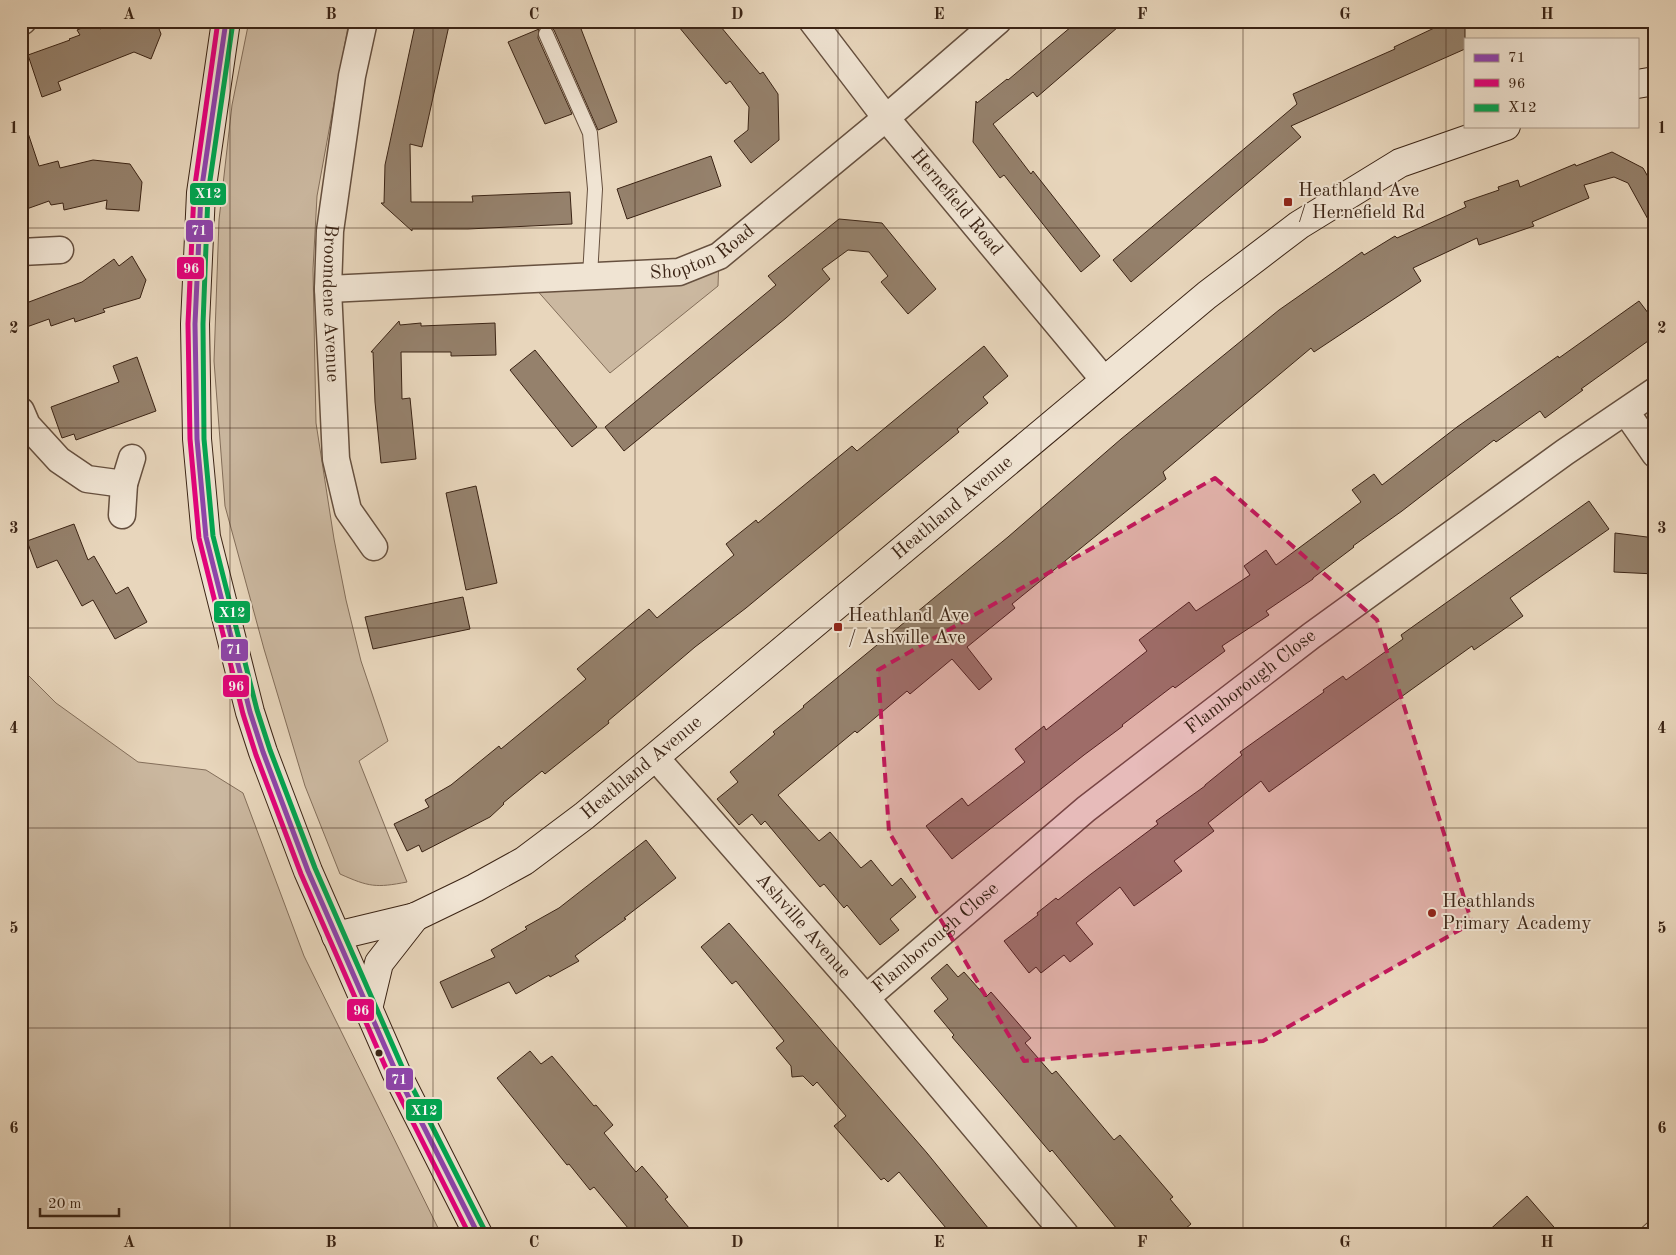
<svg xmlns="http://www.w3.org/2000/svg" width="1676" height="1255" font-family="'Old Standard TT',serif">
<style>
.green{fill:#cbb8a0;stroke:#836e5a}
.building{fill:#95816c;stroke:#3b2415}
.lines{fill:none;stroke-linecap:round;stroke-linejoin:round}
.lane-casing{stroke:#66503f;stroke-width:16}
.street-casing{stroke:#66503f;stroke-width:29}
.secondary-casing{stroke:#3b2415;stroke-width:30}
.lane{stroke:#f0e4d3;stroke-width:14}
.street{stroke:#f0e4d3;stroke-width:26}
.secondary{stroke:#f0e4d3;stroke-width:28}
.bus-1-casing{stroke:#f0e4d3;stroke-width:9}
.bus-2-casing{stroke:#f0e4d3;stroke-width:9}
.bus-3-casing{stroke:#f0e4d3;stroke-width:9}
.bus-1{stroke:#8e44ad;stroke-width:5}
.bus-2{stroke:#e5007d;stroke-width:5}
.bus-3{stroke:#00a651;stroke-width:5}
.marked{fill:#c2185b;fill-opacity:0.2;stroke:#c2185b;stroke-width:4;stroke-dasharray:10 6;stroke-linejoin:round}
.grid{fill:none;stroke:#3b2415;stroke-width:1;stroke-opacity:0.55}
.poi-dot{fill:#8f2418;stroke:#f0e4d3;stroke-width:2}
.bus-dot{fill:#3b2415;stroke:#f0e4d3;stroke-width:2}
.labels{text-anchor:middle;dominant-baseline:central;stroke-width:4;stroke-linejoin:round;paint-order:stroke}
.poi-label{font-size:19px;fill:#3b2415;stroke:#f0e4d3;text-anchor:start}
.street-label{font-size:19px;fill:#3b2415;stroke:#f0e4d3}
.line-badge{stroke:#f0e4d3;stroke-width:2}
.badge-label{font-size:14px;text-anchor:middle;font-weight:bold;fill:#fff}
.neatline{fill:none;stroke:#3b2415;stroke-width:2}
.grid-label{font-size:16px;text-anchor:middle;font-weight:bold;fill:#3b2415}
</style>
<rect width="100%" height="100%" fill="#e8d6bc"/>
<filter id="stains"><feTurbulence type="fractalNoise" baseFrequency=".004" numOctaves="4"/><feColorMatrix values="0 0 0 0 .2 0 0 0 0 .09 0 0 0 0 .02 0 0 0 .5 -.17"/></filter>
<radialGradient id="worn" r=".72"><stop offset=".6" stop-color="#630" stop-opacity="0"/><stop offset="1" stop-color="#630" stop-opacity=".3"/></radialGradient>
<path class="green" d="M 249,21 L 349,21 L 317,196 L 313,269 L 316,423 L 334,539 L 346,600 L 361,661 L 388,741 L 359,761 L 407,882 C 376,888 369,887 340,874 L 305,786 L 264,649 L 225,506 L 214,361 L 219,220 L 232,105 Z
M 719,256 L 718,286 L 610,373 L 527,279 Z
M 21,668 L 56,703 L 138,762 L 206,770 L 243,793 L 304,956 L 441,1234 L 21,1234 Z"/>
<path class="building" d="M 121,21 L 156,21 L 161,34 L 151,59 L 134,52 L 58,82 L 61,90 L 42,97 L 28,55 L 70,40 L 69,39 L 80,35 L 77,30 L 97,22 L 100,29 Z
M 416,21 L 450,21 L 422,147 L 410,144 L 411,202 L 473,202 L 472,196 L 570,192 L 572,224 L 468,229 L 412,229 L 412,231 L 381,203 L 384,203 L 385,165 Z
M 557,21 L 578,21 L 617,122 L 598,130 L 554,30 L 547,25 Z
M 674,21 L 716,21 L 760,74 L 763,72 L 778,94 L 779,140 L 751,163 L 734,141 L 748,130 L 749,107 L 730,81 L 726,84 Z
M 1078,21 L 1125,21 L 1037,97 L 1033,92 L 993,124 L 1031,174 L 1033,171 L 1100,256 L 1081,272 L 1004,175 L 1000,178 L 973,142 L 976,101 L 977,103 L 1007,79 L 1008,80 Z
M 1449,21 L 1465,21 L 1465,49 L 1291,126 L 1301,137 L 1131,282 L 1113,260 L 1297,104 L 1293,94 L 1395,49 L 1394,47 Z
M 539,29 L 538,38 L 572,114 L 545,124 L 508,42 Z
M 25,124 L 39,166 L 58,161 L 60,168 L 93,160 L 130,164 L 142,182 L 139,211 L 106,209 L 107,200 L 64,210 L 63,203 L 51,205 L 49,201 L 21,211 L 21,125 Z
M 1612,152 L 1643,168 L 1655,189 L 1655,232 L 1628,183 L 1614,177 L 1584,185 L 1589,198 L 1532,222 L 1534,226 L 1479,245 L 1477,238 L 1413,268 L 1421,281 L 1314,352 L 1311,348 L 1163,472 L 1166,479 L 1012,604 L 1015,608 L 967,647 L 992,679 L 979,690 L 952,659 L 910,694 L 907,691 L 857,733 L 855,731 L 778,795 L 819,841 L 830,832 L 861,868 L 871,860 L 892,886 L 901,878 L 916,897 L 890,919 L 899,930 L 880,945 L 847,905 L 844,908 L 824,884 L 820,887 L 765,821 L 761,825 L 752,814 L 739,825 L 717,799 L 738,782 L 730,772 L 775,734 L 773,732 L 804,707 L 803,706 L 1008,537 L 1121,439 L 1279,310 L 1362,252 L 1364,255 L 1395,236 L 1397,238 L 1466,207 L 1464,202 L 1499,190 L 1498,187 L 1518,180 L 1520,187 L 1575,164 L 1576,166 Z
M 711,156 L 721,186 L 627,219 L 617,189 Z
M 839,219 L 882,223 L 936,289 L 908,314 L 881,282 L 888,276 L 869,252 L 848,250 L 822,269 L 830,279 L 786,318 L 624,451 L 605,427 L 776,285 L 768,276 Z
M 132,256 L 146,280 L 140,298 L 103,309 L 105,312 L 75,322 L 74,318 L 51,326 L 49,319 L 21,329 L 21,305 L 82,282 L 114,259 L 119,266 Z
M 1639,301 L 1655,322 L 1655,336 L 1581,389 L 1583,390 L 1545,418 L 1540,411 L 1496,442 L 1494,440 L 1402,511 L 1353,546 L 1354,547 L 1313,578 L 1313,579 L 1266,611 L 1269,615 L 1222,646 L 1225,651 L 1175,688 L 1173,686 L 1122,725 L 1123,726 L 1084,755 L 952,859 L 926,826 L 962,798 L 968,806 L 1025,762 L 1015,749 L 1044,726 L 1046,730 L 1147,651 L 1139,640 L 1189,602 L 1196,611 L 1250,575 L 1244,566 L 1266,550 L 1276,565 L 1361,502 L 1352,490 L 1374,474 L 1382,485 L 1457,427 L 1558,356 L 1559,358 Z
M 399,321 L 400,325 L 421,323 L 421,326 L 495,323 L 496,355 L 451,356 L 451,352 L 401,352 L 402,399 L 410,398 L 416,459 L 381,463 L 375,402 L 373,352 L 371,352 Z
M 984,346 L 1008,376 L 983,397 L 988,403 L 957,429 L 959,432 L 746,608 L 695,647 L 608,721 L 609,723 L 545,774 L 542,771 L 503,803 L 504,804 L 490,817 L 422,852 L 419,845 L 407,851 L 394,824 L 429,807 L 425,800 L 451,785 L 499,746 L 501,749 L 586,679 L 577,669 L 649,609 L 657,618 L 734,555 L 726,544 L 756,520 L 758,523 L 852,446 L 857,451 Z
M 535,350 L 597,427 L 572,447 L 510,370 Z
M 137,357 L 156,411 L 76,440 L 74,434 L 62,438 L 51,407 L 119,382 L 113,366 Z
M 476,486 L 497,583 L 466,590 L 446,493 Z
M 1589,501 L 1609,529 L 1510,598 L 1523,616 L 1474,650 L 1472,646 L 1269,792 L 1261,781 L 1208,823 L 1214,831 L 1174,861 L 1182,871 L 1134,906 L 1120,887 L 1076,923 L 1093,944 L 1070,962 L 1064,955 L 1041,973 L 1036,967 L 1029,973 L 1004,941 L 1038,915 L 1037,913 L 1056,898 L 1058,900 L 1091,874 L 1158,824 L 1156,821 L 1205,786 L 1205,785 L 1242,755 L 1240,752 L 1324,692 L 1323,690 L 1343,676 L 1346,680 L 1403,639 L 1401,635 Z
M 74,524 L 88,560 L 94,556 L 116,594 L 128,587 L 147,622 L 115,639 L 93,600 L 82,606 L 57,560 L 37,568 L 27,541 Z
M 1615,533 L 1655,538 L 1655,574 L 1614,572 Z
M 463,597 L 470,629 L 373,649 L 365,617 Z
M 646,840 L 676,878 L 624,918 L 626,919 L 575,956 L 579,961 L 550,977 L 549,975 L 516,994 L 509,982 L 452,1008 L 440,982 L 495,957 L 491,950 L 527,929 L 525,927 L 559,908 Z
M 729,923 L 927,1153 L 993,1234 L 951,1234 L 899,1172 L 888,1182 L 884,1178 L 881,1180 L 834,1126 L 846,1116 L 817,1082 L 813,1086 L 803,1076 L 792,1077 L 791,1066 L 776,1048 L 784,1041 L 736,981 L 732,984 L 701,947 Z
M 947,964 L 958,977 L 964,972 L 986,997 L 991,992 L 1031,1038 L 1025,1043 L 1052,1074 L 1056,1071 L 1114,1140 L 1120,1135 L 1173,1197 L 1170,1199 L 1191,1224 L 1179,1234 L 1121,1234 L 1052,1150 L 1050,1152 L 996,1088 L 952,1037 L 954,1035 L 934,1011 L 948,999 L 931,978 Z
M 530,1051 L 541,1064 L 552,1056 L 594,1106 L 596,1105 L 613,1125 L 604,1133 L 636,1172 L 642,1166 L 668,1197 L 665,1199 L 694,1234 L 633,1234 L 594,1187 L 590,1190 L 569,1164 L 567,1165 L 497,1078 Z
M 1527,1196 L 1560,1234 L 1485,1234 Z"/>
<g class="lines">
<g class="lane-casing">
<path id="lane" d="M 546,34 L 590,133 L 595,189 L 590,276
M 1646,1234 L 1655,1226"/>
</g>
<g class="street-casing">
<g id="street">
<path id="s1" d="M 364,21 L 352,76 L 330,231 L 328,289 L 336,459 L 348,510 L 374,547"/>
<path id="s2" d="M 812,21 L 886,118 L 1105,381"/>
<path d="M 21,22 L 23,21"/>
<path d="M 21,252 L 60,250"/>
<path id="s3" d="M 328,289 L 679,272 L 719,256 L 886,118 L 998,21"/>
<path d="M 21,411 L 27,425 L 59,460 L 87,479 L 124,484"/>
<path d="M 1626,412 L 1655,454"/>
<path d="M 122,515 L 124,484 L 132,458"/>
<path id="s4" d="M 655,757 L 866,998 L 1065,1234"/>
<path id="s5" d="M 866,998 L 1086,809 L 1311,636 L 1565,452 L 1655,391"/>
</g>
</g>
<g class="secondary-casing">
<g id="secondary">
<path d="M 226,21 L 201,193 L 195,324 L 197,439 L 206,537 L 250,712 L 263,752 L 308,871 L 396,1072 L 478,1234"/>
<path d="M 1637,84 L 1655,81"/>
<path id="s6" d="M 336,936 L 415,917 L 475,888 L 524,861 L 584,816 L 655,757 L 1207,295 L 1299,225 L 1400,163 L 1506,126"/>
<path d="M 368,1009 L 379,963 L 415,917"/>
</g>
</g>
<use href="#lane" class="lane"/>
<use href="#street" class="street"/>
<use href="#secondary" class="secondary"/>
<g class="bus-1-casing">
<path id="bus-1" d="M 226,21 L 201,193 L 195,324 L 197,439 L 206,537 L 250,712 L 263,752 L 308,871 L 396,1072 L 478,1234"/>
</g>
<g class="bus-2-casing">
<path id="bus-2" d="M 218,21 L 194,192 L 188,324 L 190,439 L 199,538 L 243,714 L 256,755 L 301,874 L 389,1075 L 469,1234"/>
</g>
<g class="bus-3-casing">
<path id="bus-3" d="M 233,22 L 208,194 L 203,324 L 204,439 L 213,536 L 257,710 L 270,750 L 315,868 L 403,1069 L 485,1231"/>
</g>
<use href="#bus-1" class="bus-1"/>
<use href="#bus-2" class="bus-2"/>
<use href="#bus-3" class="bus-3"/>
</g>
<path class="marked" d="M 1215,478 L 1377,620 L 1472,923 L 1263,1041 L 1024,1061 L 889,832 L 878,670 Z"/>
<path class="grid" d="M 230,21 L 230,1234M 433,21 L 433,1234M 635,21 L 635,1234M 838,21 L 838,1234M 1041,21 L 1041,1234M 1243,21 L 1243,1234M 1446,21 L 1446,1234M 21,228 L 1655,228M 21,428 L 1655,428M 21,628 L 1655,628M 21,828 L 1655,828M 21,1028 L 1655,1028"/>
<g class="poi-dot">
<rect x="1283" y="197" width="10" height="10" rx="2.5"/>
<rect x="833" y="622" width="10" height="10" rx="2.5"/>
<circle cx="1432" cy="913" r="5"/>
</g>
<circle class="bus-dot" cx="379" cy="1053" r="4.5"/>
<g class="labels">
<g class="poi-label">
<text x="1298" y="191">Heathland Ave<tspan x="1298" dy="22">/ Hernefield Rd</tspan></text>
<text x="848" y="616">Heathland Ave<tspan x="848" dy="22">/ Ashville Ave</tspan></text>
<text x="1442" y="902">Heathlands<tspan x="1442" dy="22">Primary Academy</tspan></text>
</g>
<g class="street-label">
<text stroke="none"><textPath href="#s2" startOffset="232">Hernefield Road</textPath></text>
<text stroke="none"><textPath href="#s3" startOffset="380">Shopton Road</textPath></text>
<text stroke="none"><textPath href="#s1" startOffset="285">Broomdene Avenue</textPath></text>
<text stroke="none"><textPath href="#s6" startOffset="759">Heathland Avenue</textPath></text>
<text stroke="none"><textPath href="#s5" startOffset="498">Flamborough Close</textPath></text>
<text stroke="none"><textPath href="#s6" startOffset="354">Heathland Avenue</textPath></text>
<text stroke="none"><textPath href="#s4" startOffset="225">Ashville Avenue</textPath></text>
<text stroke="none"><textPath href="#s5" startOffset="92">Flamborough Close</textPath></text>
</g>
</g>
<g class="line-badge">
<rect x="189" y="182" width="38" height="24" rx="5" fill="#00a651"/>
<rect x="185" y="219" width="29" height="24" rx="5" fill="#8e44ad"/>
<rect x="176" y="256" width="29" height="24" rx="5" fill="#e5007d"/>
<rect x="213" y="600" width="38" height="24" rx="5" fill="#00a651"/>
<rect x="220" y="638" width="29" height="24" rx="5" fill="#8e44ad"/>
<rect x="222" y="674" width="28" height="24" rx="5" fill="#e5007d"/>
<rect x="346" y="998" width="29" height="24" rx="5" fill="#e5007d"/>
<rect x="385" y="1067" width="29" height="24" rx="5" fill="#8e44ad"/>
<rect x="405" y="1098" width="38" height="24" rx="5" fill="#00a651"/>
</g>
<g class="badge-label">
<text x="208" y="198">X12</text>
<text x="199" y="235">71</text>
<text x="191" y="273">96</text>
<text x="232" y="617">X12</text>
<text x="234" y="654">71</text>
<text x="236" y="691">96</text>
<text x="361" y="1015">96</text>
<text x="399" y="1084">71</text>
<text x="424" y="1115">X12</text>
</g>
<rect width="1676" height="1255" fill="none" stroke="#e8d6bc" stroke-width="55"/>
<rect x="1464" y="38" width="175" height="90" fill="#f0e4d3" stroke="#a89787"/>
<rect x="1474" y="54" width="25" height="8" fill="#8e44ad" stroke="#a89787"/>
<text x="1508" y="62" font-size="15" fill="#3b2415">71</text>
<rect x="1474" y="79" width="25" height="8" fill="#e5007d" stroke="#a89787"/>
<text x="1508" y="88" font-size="15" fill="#3b2415">96</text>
<rect x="1474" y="104" width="25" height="8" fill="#00a651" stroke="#a89787"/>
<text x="1508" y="112" font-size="15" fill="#3b2415">X12</text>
<path d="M40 1208v8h79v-8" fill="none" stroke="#3b2415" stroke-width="2.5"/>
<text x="48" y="1208" font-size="15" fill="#3b2415" stroke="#f0e4d3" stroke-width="4" paint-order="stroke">20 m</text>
<rect x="28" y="28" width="1620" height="1200" class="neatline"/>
<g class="grid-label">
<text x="129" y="19">A</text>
<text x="331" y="19">B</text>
<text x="534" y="19">C</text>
<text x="737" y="19">D</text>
<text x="939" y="19">E</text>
<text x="1142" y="19">F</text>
<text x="1345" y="19">G</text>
<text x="1547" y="19">H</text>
<text x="14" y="133">1</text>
<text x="1662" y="133">1</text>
<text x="14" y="333">2</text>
<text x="1662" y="333">2</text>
<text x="14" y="533">3</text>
<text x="1662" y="533">3</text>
<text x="14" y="733">4</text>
<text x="1662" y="733">4</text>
<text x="14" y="933">5</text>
<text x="1662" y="933">5</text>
<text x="14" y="1133">6</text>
<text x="1662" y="1133">6</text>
<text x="129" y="1247">A</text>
<text x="331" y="1247">B</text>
<text x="534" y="1247">C</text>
<text x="737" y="1247">D</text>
<text x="939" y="1247">E</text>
<text x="1142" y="1247">F</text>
<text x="1345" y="1247">G</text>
<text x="1547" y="1247">H</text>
</g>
<rect width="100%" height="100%" filter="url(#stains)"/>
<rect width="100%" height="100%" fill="url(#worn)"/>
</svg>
